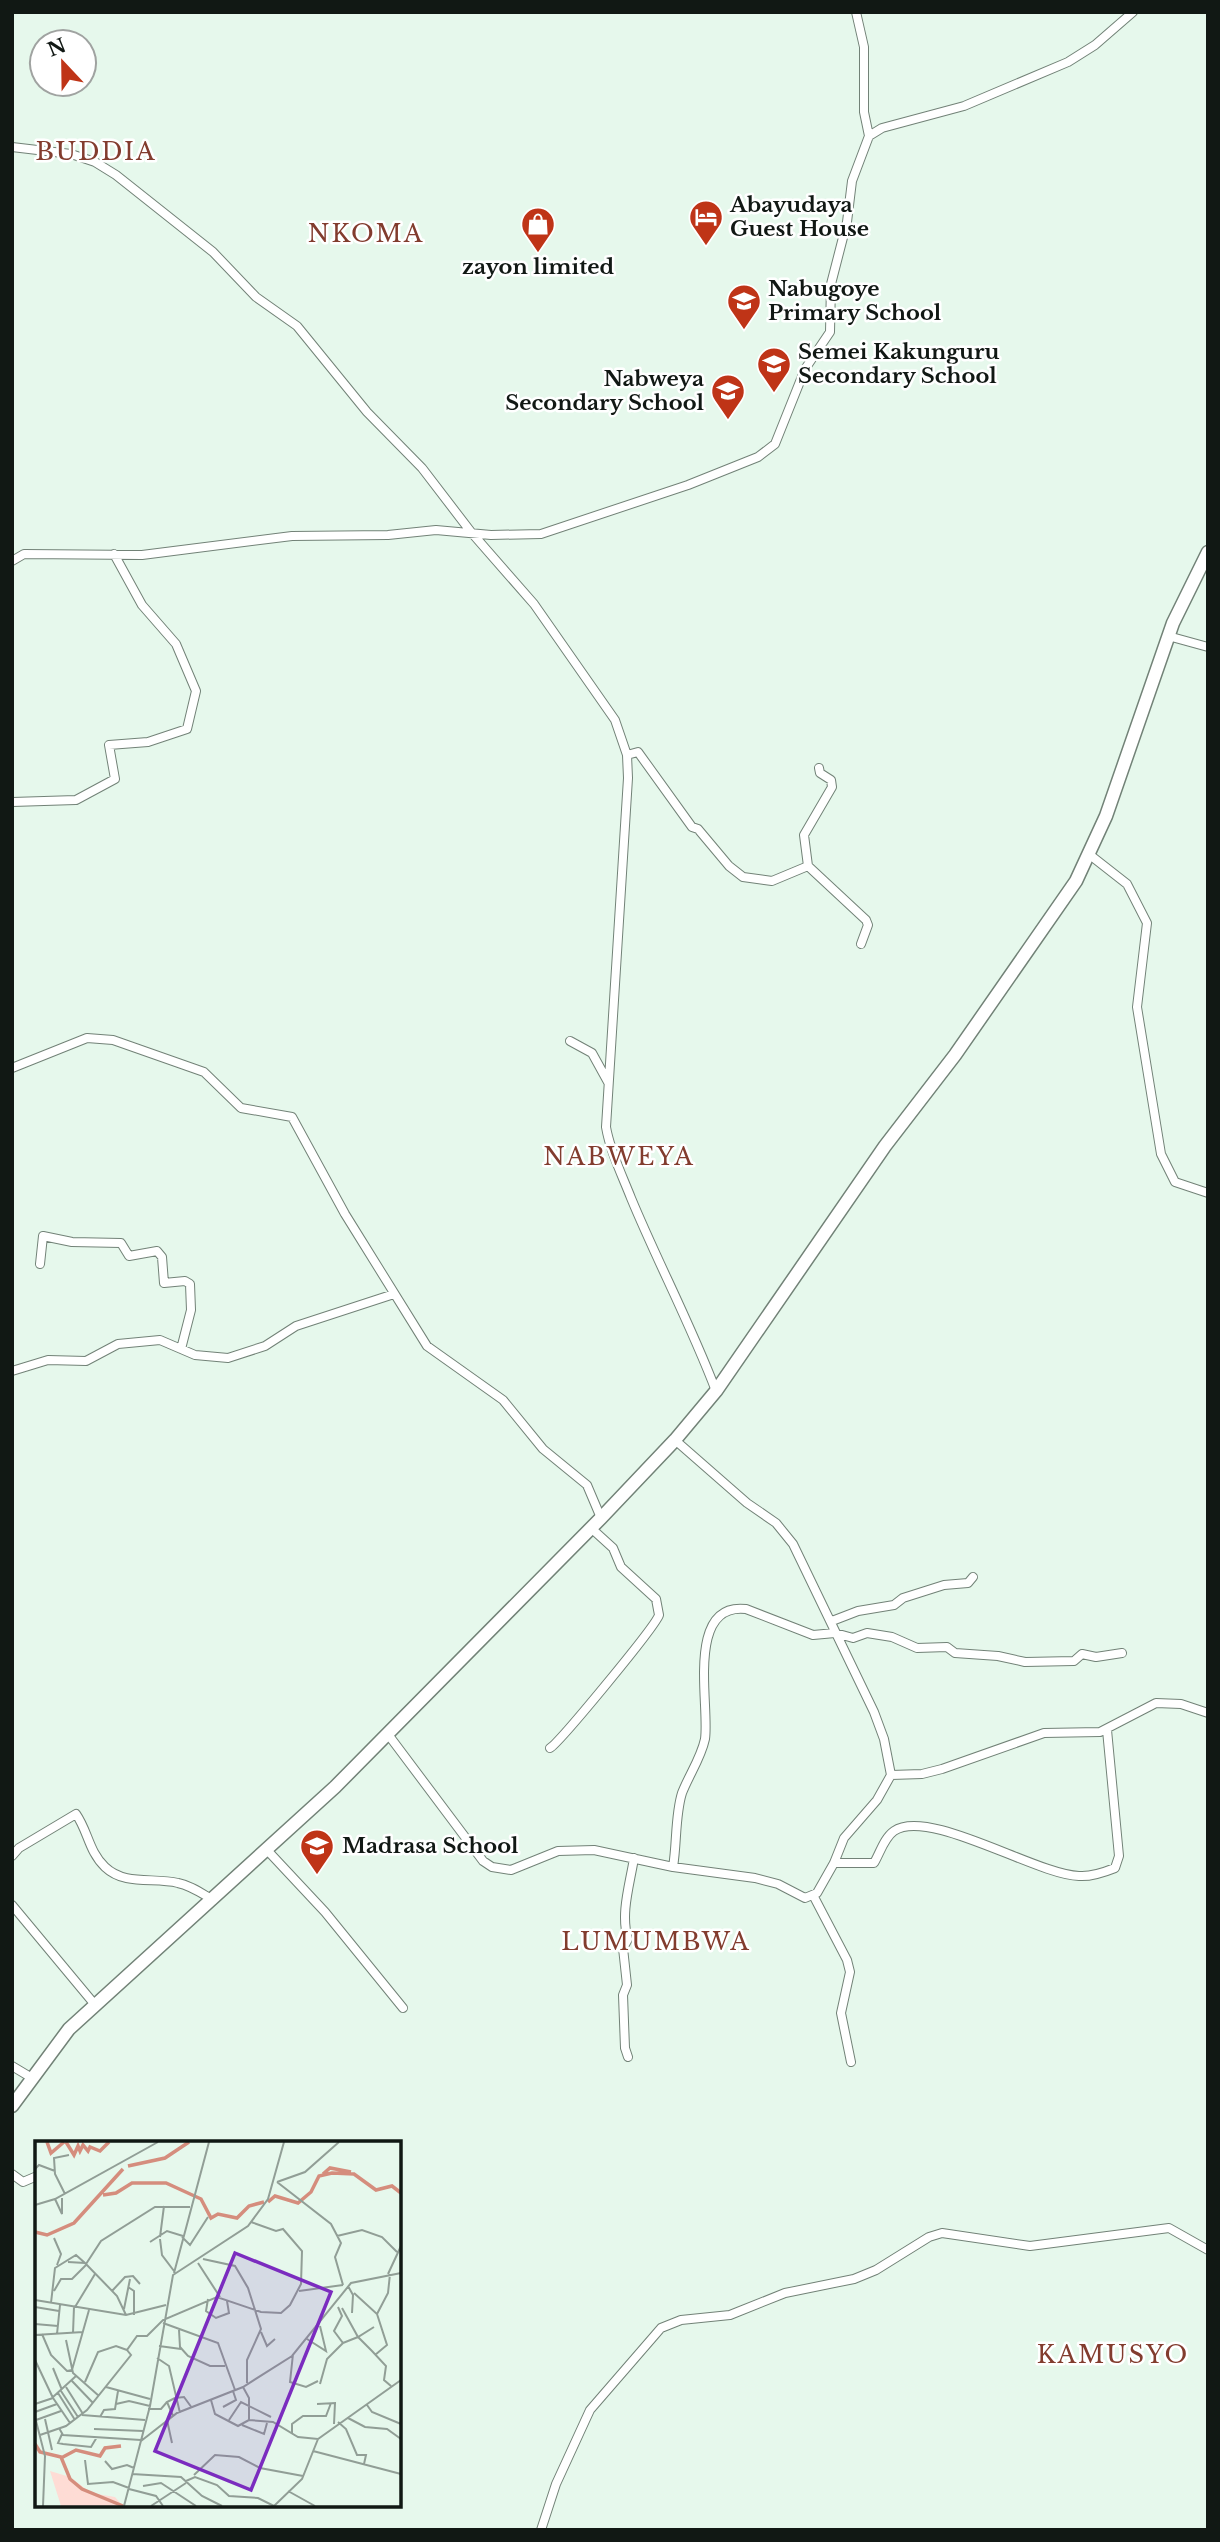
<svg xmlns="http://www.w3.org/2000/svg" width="1220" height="2542" font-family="'Libre Baskerville',serif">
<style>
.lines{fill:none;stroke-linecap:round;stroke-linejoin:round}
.street-casing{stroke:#728277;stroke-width:10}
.secondary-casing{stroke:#728277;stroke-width:15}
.street{stroke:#fff;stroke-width:8}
.secondary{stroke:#fff;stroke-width:12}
.labels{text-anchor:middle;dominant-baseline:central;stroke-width:5;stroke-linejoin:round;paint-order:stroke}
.poi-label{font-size:21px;font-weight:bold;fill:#111814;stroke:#fff;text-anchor:start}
.quarter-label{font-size:24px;letter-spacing:2px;fill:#823c2e;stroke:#fff}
.inset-river{fill:none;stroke:#d58d7d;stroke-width:3.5}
.inset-road{fill:none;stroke:#919e96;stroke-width:2}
.view{fill:#7b2cbf;fill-opacity:0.15;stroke:#7b2cbf;stroke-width:3.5}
.inset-edge{fill:none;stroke:#111814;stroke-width:3.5}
</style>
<rect width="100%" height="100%" fill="#e6f8ec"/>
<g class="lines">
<g class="street-casing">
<path id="street" d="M 856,12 L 864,47 L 864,112 L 869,136
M 12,147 L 71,154 L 95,162 L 116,175 L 213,252 L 256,297 L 297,326 L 367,412 L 422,468 L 471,532 L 534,604 L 615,720 L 627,755 L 628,778 L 606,1127 C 610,1151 622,1175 631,1198 C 658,1263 691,1325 716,1391
M 12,561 L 24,554 L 142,555 L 292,536 L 388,535 L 436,530 L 491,535 L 541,534 L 688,485 L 758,457 L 775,444 L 805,369 L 830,332 L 831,284 L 847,222 L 852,181 L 869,136 L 882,128 L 964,106 L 1068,62 L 1095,45 L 1133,12
M 1168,636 L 1208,647
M 627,755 L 638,752 L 692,827 L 698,829 L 729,866 L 743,877 L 772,881 L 808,866 L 804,835 L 832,787 L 831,780 L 820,773 L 819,768
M 12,802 L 76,800 L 115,779 L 109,745 L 148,742 L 187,729 L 196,691 L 176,644 L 142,605 L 114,554
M 1090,855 L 1127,884 L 1147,923 L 1137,1007 L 1161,1154 L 1175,1182 L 1208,1193
M 808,866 L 866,920 L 868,925 L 861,944
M 570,1041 L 592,1053 L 608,1082
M 12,1068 L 87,1038 L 113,1040 L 204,1072 L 241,1108 L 292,1117 L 345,1214 L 427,1346 L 503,1400 L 543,1449 L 587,1485 L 601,1518
M 40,1264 L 43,1236 L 72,1242 L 121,1243 L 129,1256 L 157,1251 L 162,1257 L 164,1283 L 185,1281 L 190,1284 L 191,1310 L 181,1349
M 12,1371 L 48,1360 L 86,1361 L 118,1344 L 160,1340 L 195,1355 L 228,1358 L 265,1346 L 296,1326 L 394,1294
M 675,1440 L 747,1503 L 776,1523 L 793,1544 L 874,1712 L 884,1739 L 891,1775 L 922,1774 L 942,1769 L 1044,1733 L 1100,1732 L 1156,1703 L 1181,1704 L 1208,1713
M 832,1621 L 858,1611 L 894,1605 L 903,1598 L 944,1585 L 968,1583 L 973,1577
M 387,1733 L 483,1861 L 492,1867 L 511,1870 L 558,1851 L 594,1850 L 673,1867 L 755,1878 L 778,1884 L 805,1898 L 817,1893 L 834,1863 L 844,1838 L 877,1800 L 891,1775
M 550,1748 C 559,1743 655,1627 659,1615 L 656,1599 L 621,1567 L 613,1548 L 591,1528
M 267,1850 L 325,1912 L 403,2008
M 12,1856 L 19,1848 L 76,1814 C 88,1831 89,1852 105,1867 C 125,1886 153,1877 178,1883 C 192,1886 201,1893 213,1900
M 834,1863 L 874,1863 C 880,1853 884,1838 894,1831 C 928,1807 1037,1875 1079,1876 C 1091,1877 1105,1872 1115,1868 L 1119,1856 L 1107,1730
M 673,1867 C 677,1844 675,1815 682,1793 C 689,1775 701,1758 705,1739 C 710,1706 685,1602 746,1609 L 813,1635 L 835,1633 L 853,1638 L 867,1633 L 892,1637 L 917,1648 L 947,1647 L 955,1653 L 998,1656 L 1025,1662 L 1074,1661 L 1082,1654 L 1096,1657 L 1122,1653
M 813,1895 L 847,1960 L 850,1972 L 841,2013 L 851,2062
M 12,1905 L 96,2006
M 628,2057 L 625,2048 L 623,1995 L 627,1985 L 623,1948 L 628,1939 C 620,1914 630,1884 634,1858
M 12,2066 L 32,2078
M 12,2174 L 23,2182 L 37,2176
M 541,2530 L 556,2484 L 590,2410 L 661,2328 L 681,2320 L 730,2315 L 785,2293 L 854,2279 L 876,2270 L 929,2237 L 942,2233 L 1030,2246 L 1169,2228 L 1208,2250"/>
</g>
<g class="secondary-casing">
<path id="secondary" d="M 12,2106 L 69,2029 L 335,1787 L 601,1518 L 675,1440 L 716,1391 L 885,1146 L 955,1055 L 1076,881 L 1106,816 L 1173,623 L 1208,552"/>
</g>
<use href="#street" class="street"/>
<use href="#secondary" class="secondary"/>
</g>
<defs>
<g id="hotel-pin" transform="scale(1.75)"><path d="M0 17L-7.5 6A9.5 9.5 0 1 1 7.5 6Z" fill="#bf3417" stroke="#fff"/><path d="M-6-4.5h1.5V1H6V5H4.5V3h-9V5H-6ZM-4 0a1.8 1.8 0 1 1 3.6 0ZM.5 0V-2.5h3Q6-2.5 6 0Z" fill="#fff"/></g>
<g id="shop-pin" transform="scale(1.75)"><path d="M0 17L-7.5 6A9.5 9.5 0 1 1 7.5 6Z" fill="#bf3417" stroke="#fff"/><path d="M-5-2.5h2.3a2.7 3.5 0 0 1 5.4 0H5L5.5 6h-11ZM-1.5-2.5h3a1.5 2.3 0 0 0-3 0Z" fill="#fff"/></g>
<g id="school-pin" transform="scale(1.75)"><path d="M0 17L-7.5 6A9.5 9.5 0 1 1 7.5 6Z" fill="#bf3417" stroke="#fff"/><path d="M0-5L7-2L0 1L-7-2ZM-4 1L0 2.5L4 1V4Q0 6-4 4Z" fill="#fff"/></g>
</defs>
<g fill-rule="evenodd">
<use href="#hotel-pin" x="706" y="217"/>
<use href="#shop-pin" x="538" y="224"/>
<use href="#school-pin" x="744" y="301"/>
<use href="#school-pin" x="774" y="364"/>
<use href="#school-pin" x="728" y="391"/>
<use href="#school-pin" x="317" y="1846"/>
</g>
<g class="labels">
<g class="poi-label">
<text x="730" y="205">Abayudaya<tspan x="730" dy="24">Guest House</tspan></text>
<text x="538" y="267" text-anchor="middle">zayon limited</text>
<text x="768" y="289">Nabugoye<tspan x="768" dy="24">Primary School</tspan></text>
<text x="798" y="352">Semei Kakunguru<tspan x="798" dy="24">Secondary School</tspan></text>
<text x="704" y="379" text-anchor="end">Nabweya<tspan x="704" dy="24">Secondary School</tspan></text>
<text x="342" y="1846">Madrasa School</text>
</g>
<g class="quarter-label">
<text x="96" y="151">BUDDIA</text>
<text x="366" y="233">NKOMA</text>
<text x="619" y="1156">NABWEYA</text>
<text x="656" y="1941">LUMUMBWA</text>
<text x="1113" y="2354">KAMUSYO</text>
</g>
</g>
<g transform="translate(35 2141)">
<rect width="366" height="366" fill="#e6f8ec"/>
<path d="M 15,330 L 35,336 L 56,352 L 80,356 L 88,365 L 26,365 Z" fill="#fedcd5"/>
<path class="inset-river" d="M 12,1 L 16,12 L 29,1M 31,1 L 39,14 L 43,5 L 45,10 L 48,4 L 53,10 L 55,6 L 65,10 L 74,1M 93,25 L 130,17 L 154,1M 288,33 L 295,27 L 316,31M 68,54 L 81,52 L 97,42 L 131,42 L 166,58 L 176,77 L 183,73 L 202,77 L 214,65 L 229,61M 233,61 L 240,55 L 263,62 L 276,51 L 284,35 L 297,32 L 319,33 L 341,49 L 357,45 L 366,52M 0,91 L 12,94 L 39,82 L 88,28M 0,303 L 5,311 L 26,316 L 35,338 L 47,348 L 88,365M 26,317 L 41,309 L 65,315 L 70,307 L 86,305"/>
<path class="inset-road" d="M 0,28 L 4,24 L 20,30M 242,41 L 296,83 L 306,102 L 300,116 L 308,144M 242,41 L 270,31 L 304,1M 30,53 L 20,33 L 19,17 L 34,14M 20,58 L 27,73 L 27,57M 0,64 L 20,58 L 123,1M 302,95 L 327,89 L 347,96 L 362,111M 125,96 L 129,65M 147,96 L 155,104 L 173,76M 19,97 L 26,113 L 22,124M 125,98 L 127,114 L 139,130M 115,101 L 132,90 L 148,95M 168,118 L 200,125 L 213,147 L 226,188 L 212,219 L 212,242M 33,121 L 50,122 L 82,155 L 91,174M 163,122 L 185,156M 51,123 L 66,100 L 120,66 L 155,66M 139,132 L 174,1M 353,133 L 366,105M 313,145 L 318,154 L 317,172M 93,146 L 99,150 L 99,174M 19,150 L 26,138 L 37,138 L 51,124M 77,150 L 90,136 L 98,135 L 105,143M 264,150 L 308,144M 319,152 L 342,173 L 352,204 L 340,214M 173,158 L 171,170 L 181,177 L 194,172 L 192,160M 0,159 L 91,174 L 131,164M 16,162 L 20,127 L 41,114 L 50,122M 0,166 L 24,170M 40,166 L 60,133M 303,166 L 307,175 L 299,190 L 308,202 L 323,196 L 337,210 L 351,225 L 349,239 L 356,245M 307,167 L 323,196 L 339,186M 89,168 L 95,138M 342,173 L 353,152 L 355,133M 128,182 L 183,202 L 200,249M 0,183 L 23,185M 144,189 L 145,206 L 153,215 L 175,225 L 190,225M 226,191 L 232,205 L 240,198M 38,192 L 39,166M 7,193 L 16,214 L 32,230 L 37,229 L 54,169M 22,193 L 25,164M 0,194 L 48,191M 272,198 L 291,210 L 285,185M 31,199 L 38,232 L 64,255M 124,205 L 146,208M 258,213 L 255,241 L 271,246 L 283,240M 122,217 L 134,225 L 145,272M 0,219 L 18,257M 18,227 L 27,249M 37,240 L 58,262M 50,241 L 63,211 L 81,205 L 92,209M 285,243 L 292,218 L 308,202M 31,246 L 48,273M 71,246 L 115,258M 208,246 L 214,257 L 214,279 L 238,281 L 263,296 L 283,298 L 366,239M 26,250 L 43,276M 23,252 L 40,279M 18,256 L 41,235M 140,257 L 149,256 L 157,267M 176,259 L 180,273 L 203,285 L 214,279M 0,263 L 18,257 L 35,282M 81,263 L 94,260 L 115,265M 282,263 L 300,262 L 299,283M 332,264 L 337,271 L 366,283M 188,266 L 201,259 L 198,250M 113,268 L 126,268 L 132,261M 0,271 L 22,263M 47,274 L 110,279M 138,275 L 132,261 L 140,257M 0,276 L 10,315 L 8,365M 65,276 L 69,269 L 80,268 L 83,250M 313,277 L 330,286 L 352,288 L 366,298M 10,278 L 17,309M 1,279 L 26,270M 132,279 L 137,302M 194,279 L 206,261 L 236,276M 303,281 L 311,288 L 322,314 L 331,314 L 329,323M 207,284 L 229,293 L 232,282M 24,287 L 28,294 L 106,299M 59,288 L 108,290M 257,292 L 257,283 L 268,275 L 291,275 L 296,262M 27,293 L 23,302 L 28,303 L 56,306 L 62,296M 5,294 L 31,285 L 52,269 L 96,214 L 92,209 L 102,195 L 112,195 L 128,179 L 182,156 L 226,171 L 246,172 L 255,164 L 266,143 L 267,110 L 248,88 L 241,90 L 216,81M 106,300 L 142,272 L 208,246 L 257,215 L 316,142 L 366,132M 278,310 L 366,333M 50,319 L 53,343 L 78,341 L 94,347M 70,320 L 77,328 L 92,324 L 99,327M 97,333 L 146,336 L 167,355 L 187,365M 159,334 L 180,314 L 204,316 L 225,327 L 268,335M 151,340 L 160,336 L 182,344 L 194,355 L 223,357 L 239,365 L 267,338 L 283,298M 108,345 L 126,342 L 161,365M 94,348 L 121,355 L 128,365M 253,350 L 280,365M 89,365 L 115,265 L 138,134 L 213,85 L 233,58 L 249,1M 116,365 L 151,342"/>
<path class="view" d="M 200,112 L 296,151 L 216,349 L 120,310 Z"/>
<rect width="366" height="366" class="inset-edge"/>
</g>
<rect width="1220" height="2542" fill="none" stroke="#111814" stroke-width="28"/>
<g transform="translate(63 63) rotate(338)"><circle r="33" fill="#ffffff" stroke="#a0a3a1" stroke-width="2"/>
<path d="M0-5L12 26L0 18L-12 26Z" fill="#bf3417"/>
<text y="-10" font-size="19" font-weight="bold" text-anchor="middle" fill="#111814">N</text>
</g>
</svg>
